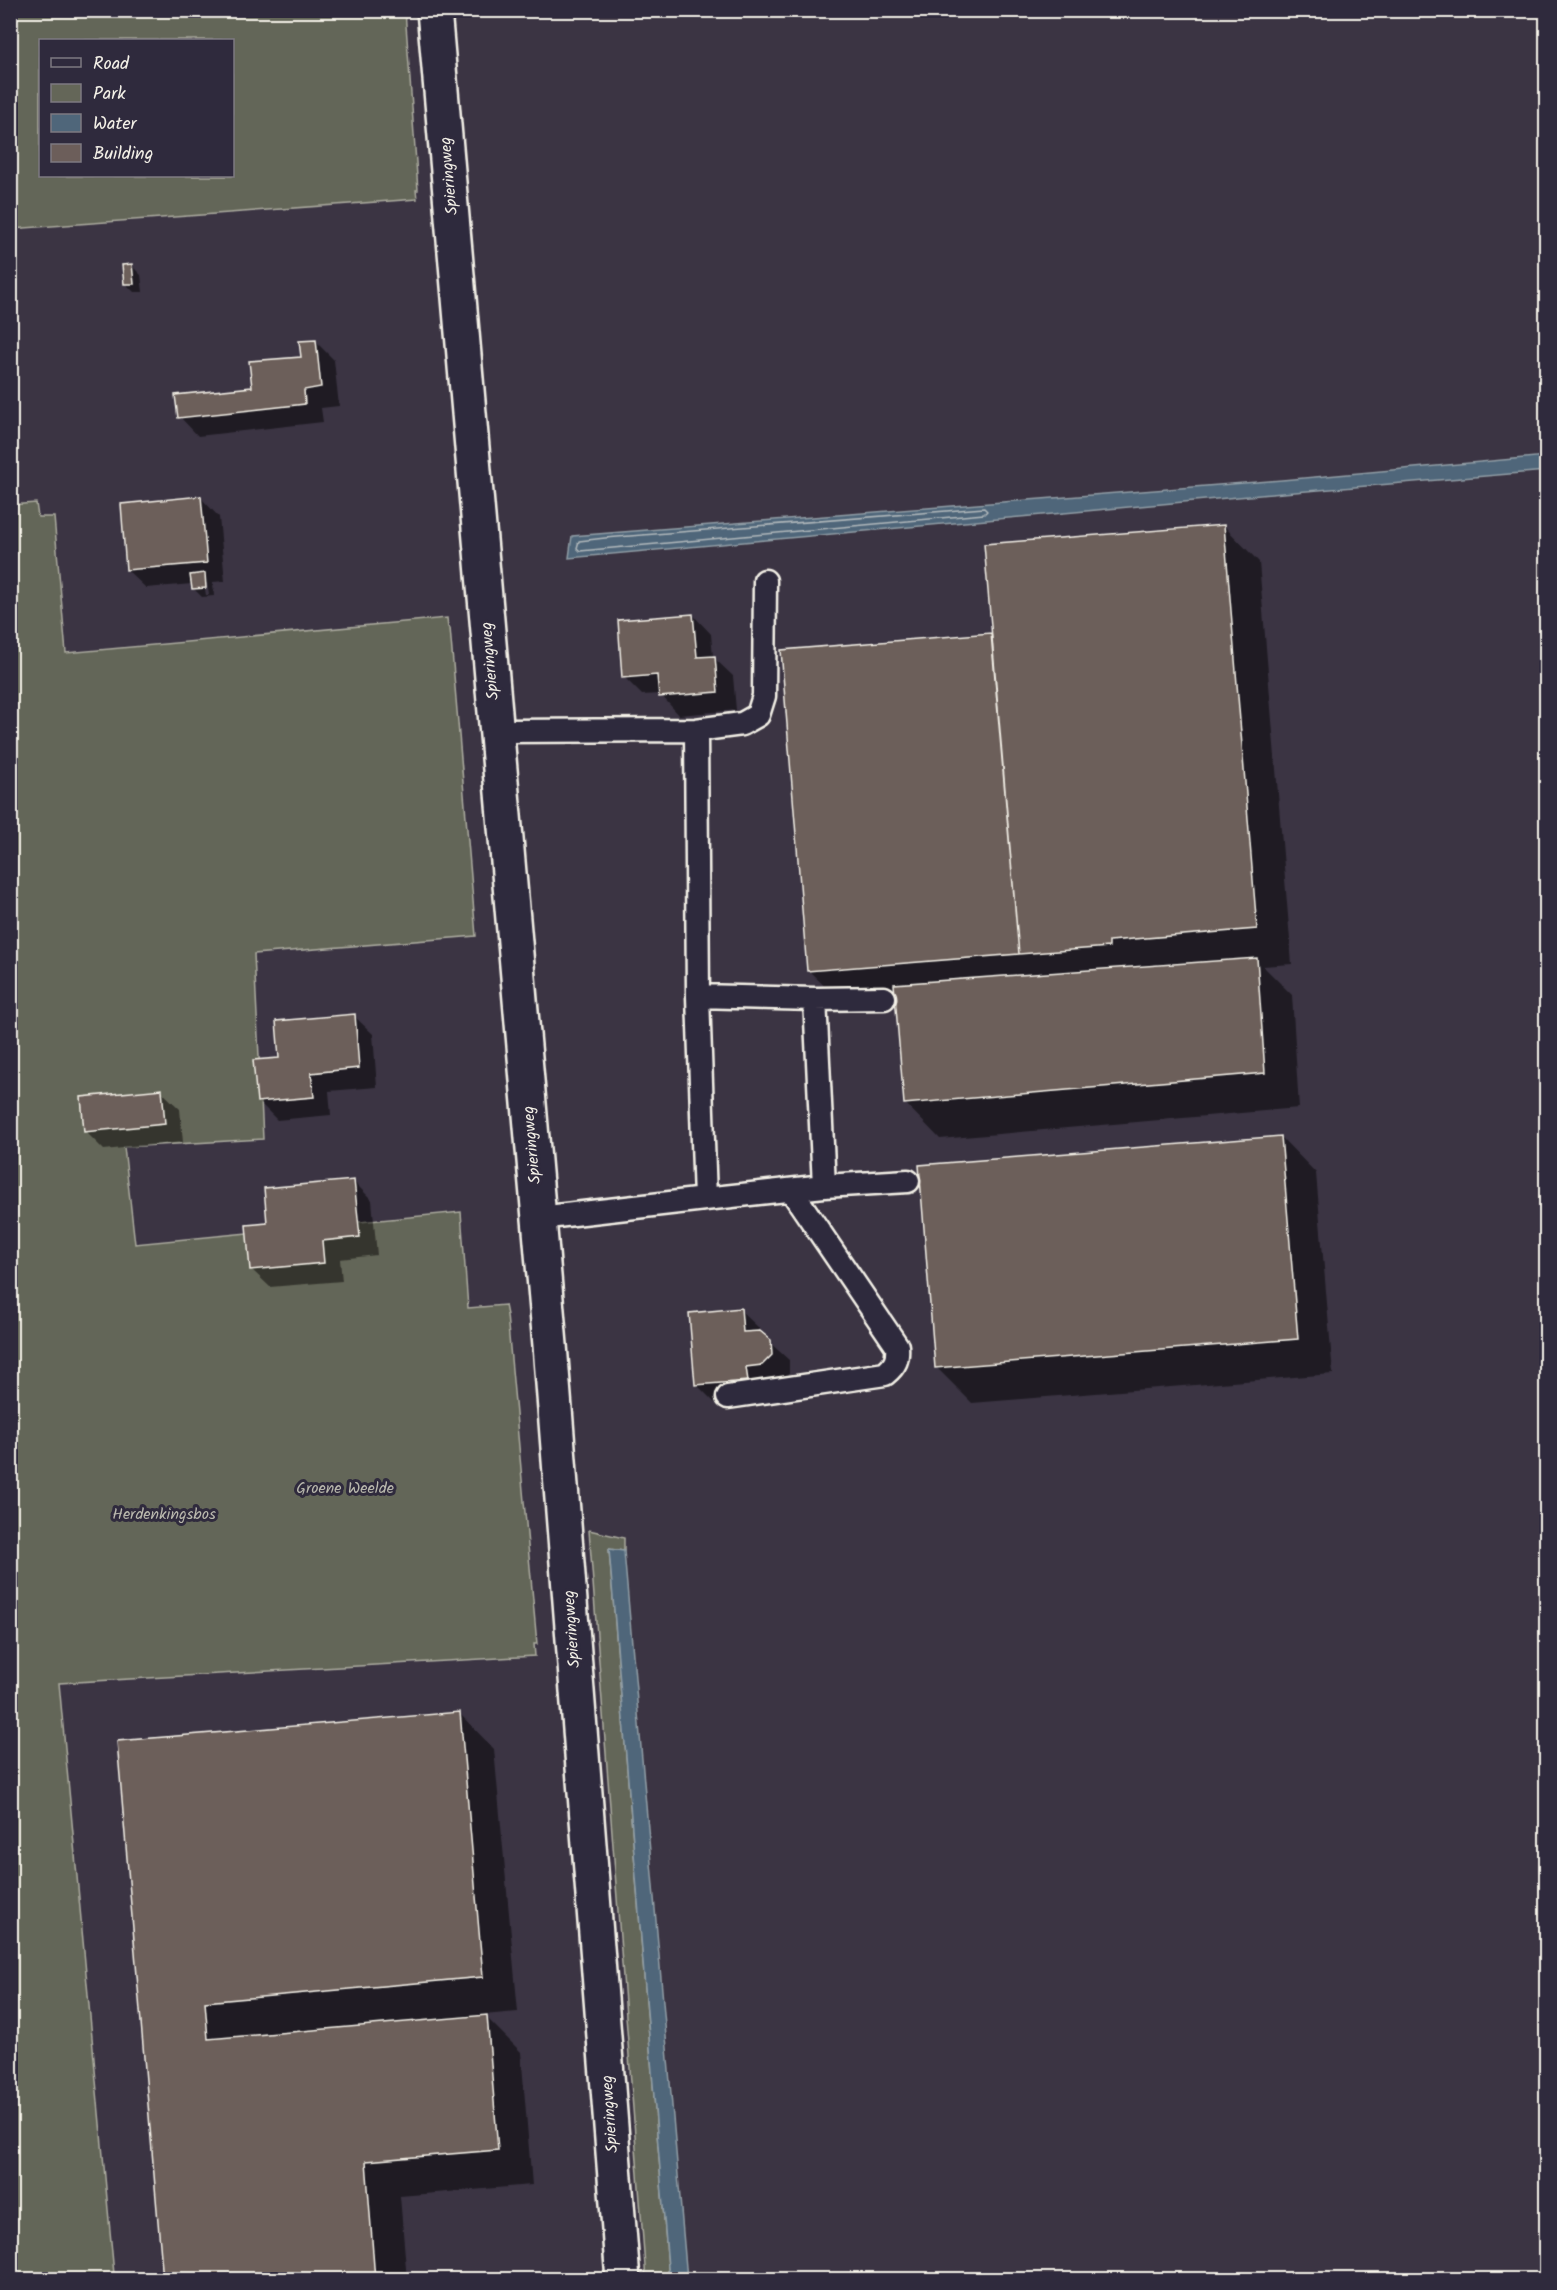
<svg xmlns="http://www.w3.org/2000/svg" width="1557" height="2290" font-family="Kalam,sans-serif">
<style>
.green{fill:#646658;stroke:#acaca0;stroke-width:1.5;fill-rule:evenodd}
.water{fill:#4f667a;stroke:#919ea6;stroke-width:1.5}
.shadow{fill:#0007;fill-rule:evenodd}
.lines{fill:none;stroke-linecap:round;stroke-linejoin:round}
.shore{stroke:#b2b9bc;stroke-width:1.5}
.building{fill:#6c5e5a;stroke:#f4f1e8;stroke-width:1.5}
.lane-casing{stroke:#f4f1e8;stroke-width:27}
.secondary-casing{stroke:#f4f1e8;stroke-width:38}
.lane{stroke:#2f2a3d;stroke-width:22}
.secondary{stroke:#2f2a3d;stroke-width:33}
.labels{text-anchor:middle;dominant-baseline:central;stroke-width:6;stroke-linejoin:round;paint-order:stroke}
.street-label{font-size:16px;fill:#f4f1e8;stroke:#2f2a3d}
.park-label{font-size:16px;fill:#bab9ae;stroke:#2f2a3d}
</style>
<rect width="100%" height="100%" fill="#3b3443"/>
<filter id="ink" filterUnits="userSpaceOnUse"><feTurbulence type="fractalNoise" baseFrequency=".0167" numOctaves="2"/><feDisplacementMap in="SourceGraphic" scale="12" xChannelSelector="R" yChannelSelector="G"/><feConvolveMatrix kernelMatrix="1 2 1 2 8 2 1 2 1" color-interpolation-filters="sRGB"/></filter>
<g filter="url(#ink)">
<path class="green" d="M 10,11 L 405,11 L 418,190 L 416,190 L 417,199 L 11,229 ZM 40,40 L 232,40 L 232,176 L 40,176 Z
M 36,503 L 38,517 L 54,517 L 66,653 L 447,618 L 448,627 L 450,628 L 476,936 L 254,954 L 263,1139 L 124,1147 L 135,1244 L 461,1212 L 468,1308 L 505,1305 L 507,1315 L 537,1644 L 534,1644 L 535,1656 L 59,1683 L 114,2274 L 111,2279 L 11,2279 L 10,505 Z
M 589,1530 L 624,1538 L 624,1551 L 609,1549 L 669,2279 L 646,2279 Z"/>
<path class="water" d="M 1546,456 L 1546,471 L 1283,493 L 569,558 L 572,536 L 1282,480 Z
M 609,1549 L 624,1551 L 687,2279 L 669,2279 Z"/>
<path class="shadow" d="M 132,266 L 141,275 L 143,292 L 134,292 L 125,283 Z
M 315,341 L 334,360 L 339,406 L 321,408 L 323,422 L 198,436 L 180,417 L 253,388 L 302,358 Z
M 201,498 L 219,517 L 225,581 L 213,582 L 214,596 L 202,597 L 193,588 L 192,584 L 146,588 L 127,570 ZM 204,583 L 207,583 L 209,595 L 206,595 Z
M 1224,526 L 1259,562 L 1292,964 L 1263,966 L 1292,995 L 1299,1108 L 940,1139 L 905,1103 L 897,1001 L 844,1005 L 808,970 L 782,651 L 993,634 Z
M 693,615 L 711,634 L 713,657 L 733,676 L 736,710 L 679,715 L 660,694 L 642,695 L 624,677 Z
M 354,1016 L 373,1034 L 377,1087 L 329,1091 L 331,1115 L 277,1120 L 258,1101 L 281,1060 Z
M 161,1091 L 180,1109 L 183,1142 L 104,1150 L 85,1131 Z
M 1281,1137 L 1316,1173 L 1333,1374 L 972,1403 L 937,1368 Z
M 354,1182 L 372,1200 L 377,1255 L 340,1259 L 342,1281 L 270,1287 L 251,1269 L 269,1225 Z
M 740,1310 L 759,1328 L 759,1333 L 789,1360 L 789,1374 L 765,1399 L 715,1403 L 696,1384 Z
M 459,1713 L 494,1749 L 518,2012 L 484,2015 L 521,2052 L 532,2185 L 400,2196 L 407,2280 L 164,2280 L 119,1742 Z"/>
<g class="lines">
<path class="shore" d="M 984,508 L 987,511 L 984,514 L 580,551 L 577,548 L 579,541 L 605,538 Z"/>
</g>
<path class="building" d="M 132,264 L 134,284 L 124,284 L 122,265 Z
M 316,340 L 321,387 L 304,390 L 305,404 L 178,418 L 175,395 L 252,387 L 249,361 L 301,357 L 299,341 Z
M 201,496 L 207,563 L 126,570 L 121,504 Z
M 1224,525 L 1257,929 L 1109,941 L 1109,947 L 1019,954 L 984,544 Z
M 205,573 L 206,588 L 192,589 L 190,575 Z
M 693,614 L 697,657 L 715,656 L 718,692 L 659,697 L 657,675 L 622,678 L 618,620 Z
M 991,633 L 1019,954 L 807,971 L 781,650 Z
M 1257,958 L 1265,1073 L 904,1104 L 894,984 Z
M 355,1014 L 359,1068 L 311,1073 L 314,1097 L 257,1102 L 253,1060 L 279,1058 L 276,1021 Z
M 162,1089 L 165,1124 L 84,1132 L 81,1097 Z
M 1281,1136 L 1298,1339 L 935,1368 L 919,1165 Z
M 354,1180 L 360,1237 L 322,1241 L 324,1263 L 250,1270 L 246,1225 L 267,1223 L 264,1188 Z
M 741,1308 L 743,1332 L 760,1331 L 771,1340 L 772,1355 L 762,1365 L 746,1367 L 748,1381 L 695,1385 L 689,1313 Z
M 460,1712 L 483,1977 L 205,2002 L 208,2039 L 487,2015 L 498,2150 L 366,2161 L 375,2280 L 163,2280 L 117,1741 Z"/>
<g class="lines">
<g class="lane-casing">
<path id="lane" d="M 496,731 L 696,730 L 742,724 L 758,715 L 764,696 L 765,581
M 698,996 L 815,999 L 884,998
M 815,999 L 824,1186
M 705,1199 L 824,1186 L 908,1181
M 539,1218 L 705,1199 L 698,996 L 696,730
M 728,1397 L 885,1374 C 896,1365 898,1359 897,1346 L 791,1190"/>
</g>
<g class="secondary-casing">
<path id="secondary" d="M 434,10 L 550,1345 L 623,2280"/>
</g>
<use href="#lane" class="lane"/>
<use href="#secondary" class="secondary"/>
</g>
</g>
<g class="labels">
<g class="street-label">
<text transform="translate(449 176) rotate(-95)">Spieringweg</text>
<text transform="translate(490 661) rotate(-95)">Spieringweg</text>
<text transform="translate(532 1145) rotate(-95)">Spieringweg</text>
<text transform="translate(572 1629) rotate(-94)">Spieringweg</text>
<text transform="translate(610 2114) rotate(-94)">Spieringweg</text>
</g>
<g class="park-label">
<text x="345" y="1488">Groene Weelde</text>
<text x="164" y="1514">Herdenkingsbos</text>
</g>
</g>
<rect width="1557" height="2290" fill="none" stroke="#2f2a3d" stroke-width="36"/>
<rect x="18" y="18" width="1521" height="2254" fill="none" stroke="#f4f1e8" stroke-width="2" filter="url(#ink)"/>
<rect x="39" y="39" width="195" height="138" fill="#2f2a3d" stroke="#7e7a81" stroke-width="1.5"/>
<rect x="51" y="58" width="30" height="9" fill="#2f2a3d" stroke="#7e7a81" stroke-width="1.5"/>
<text x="93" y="69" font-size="18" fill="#f4f1e8">Road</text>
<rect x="51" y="84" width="30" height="18" fill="#646658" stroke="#7e7a81" stroke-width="1.5"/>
<text x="93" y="99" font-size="18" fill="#f4f1e8">Park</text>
<rect x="51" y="114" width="30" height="18" fill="#4f667a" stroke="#7e7a81" stroke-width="1.5"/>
<text x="93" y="129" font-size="18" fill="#f4f1e8">Water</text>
<rect x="51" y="144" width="30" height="18" fill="#6c5e5a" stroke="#7e7a81" stroke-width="1.5"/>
<text x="93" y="159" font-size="18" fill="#f4f1e8">Building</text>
</svg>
